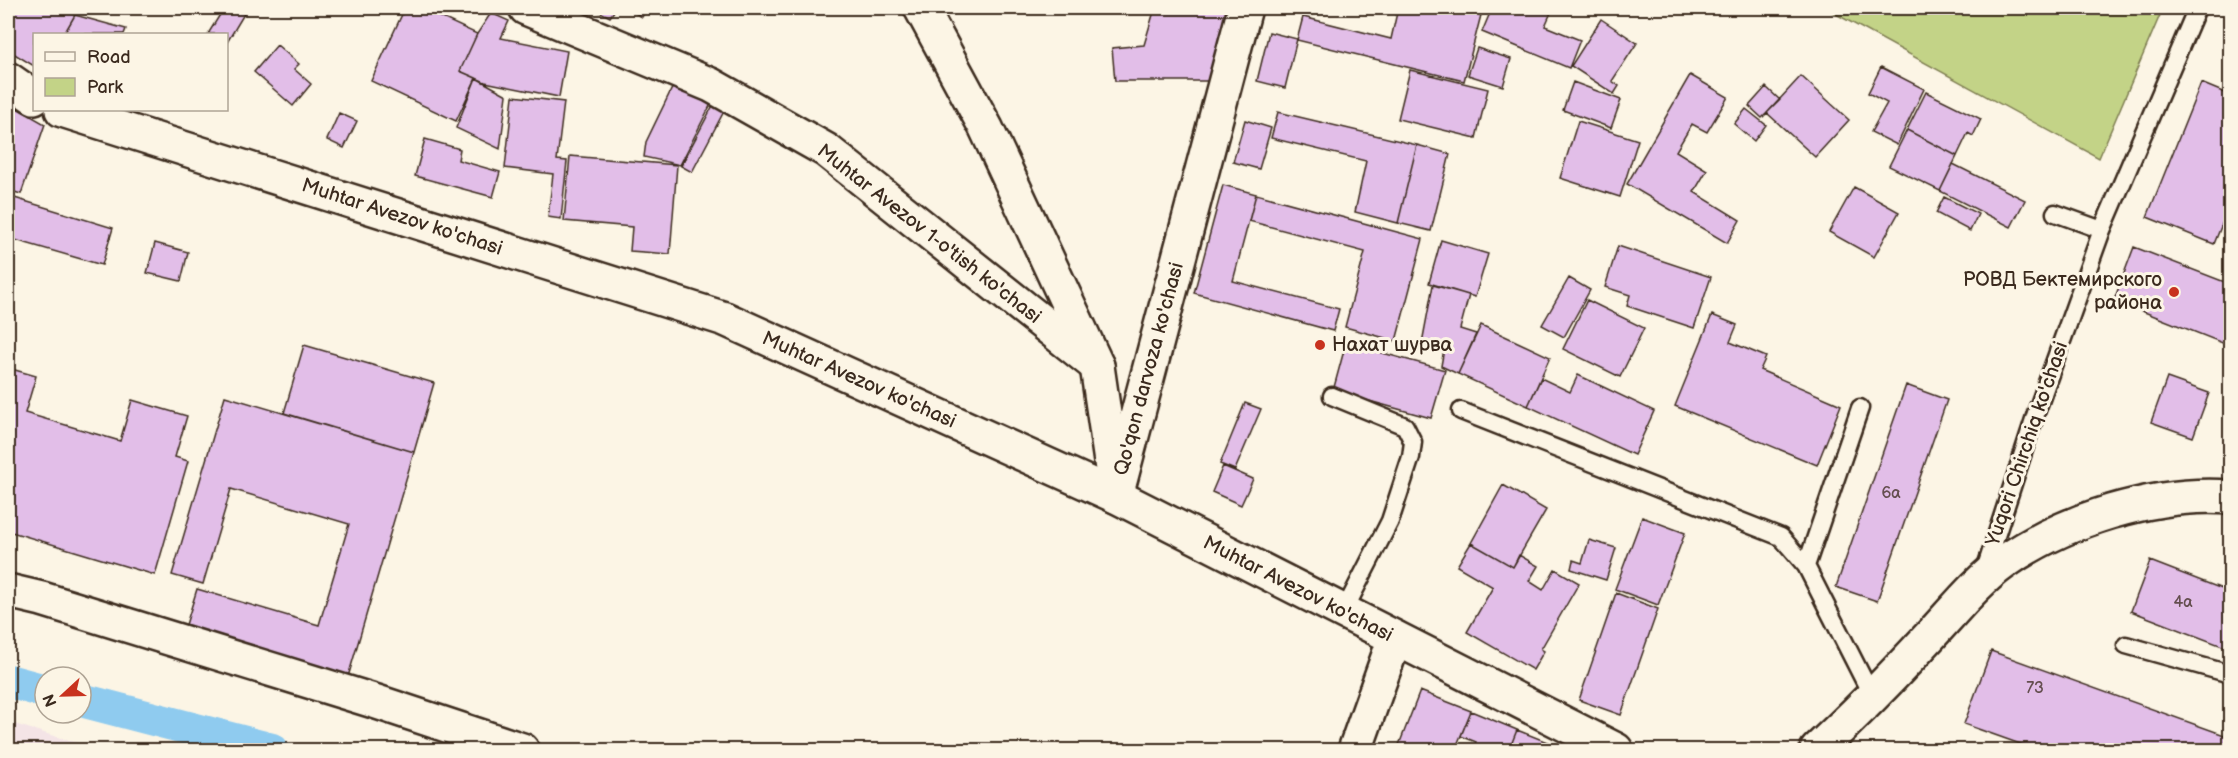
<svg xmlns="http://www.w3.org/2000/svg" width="2238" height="758" font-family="'Balsamiq Sans',sans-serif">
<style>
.built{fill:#f4e4e6}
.green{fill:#c3d387;stroke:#7f7e52;stroke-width:1.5}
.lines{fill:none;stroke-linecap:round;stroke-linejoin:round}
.canal{stroke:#8fcbef;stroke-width:34}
.building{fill:#e2bee8;stroke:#3b2a1e;stroke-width:1.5}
.lane-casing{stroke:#3b2a1e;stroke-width:21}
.street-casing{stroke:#3b2a1e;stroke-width:38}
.secondary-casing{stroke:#3b2a1e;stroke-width:38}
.lane{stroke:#fcf5e5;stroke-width:16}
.street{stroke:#fcf5e5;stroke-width:33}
.secondary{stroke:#fcf5e5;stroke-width:33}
.poi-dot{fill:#c8321e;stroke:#fcf5e5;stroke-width:2}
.labels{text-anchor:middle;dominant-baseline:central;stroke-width:6;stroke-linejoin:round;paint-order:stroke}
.number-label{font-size:16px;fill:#654f50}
.street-label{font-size:20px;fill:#3b2a1e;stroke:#fcf5e5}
.poi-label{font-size:20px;fill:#3b2a1e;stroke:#fcf5e5;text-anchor:end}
</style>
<rect width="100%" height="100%" fill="#fcf5e5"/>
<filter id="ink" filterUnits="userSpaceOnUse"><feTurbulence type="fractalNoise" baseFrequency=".0167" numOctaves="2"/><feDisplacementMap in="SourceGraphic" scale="12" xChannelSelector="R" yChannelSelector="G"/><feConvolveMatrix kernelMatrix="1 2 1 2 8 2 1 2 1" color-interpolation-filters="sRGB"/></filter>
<g filter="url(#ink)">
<path class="built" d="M 8,722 L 100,750 L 8,750 Z"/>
<path class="green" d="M 1825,8 L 2163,8 L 2099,158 Z"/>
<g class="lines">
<path class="canal" d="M 8,681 L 45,691
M 81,700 L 272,750"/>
</g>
<path class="building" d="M 8,8 L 62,8 L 75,15 L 64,34 L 34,34 L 34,66 L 8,50 Z
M 224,8 L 247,9 L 226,44 L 226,34 L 208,34 Z
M 405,8 L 424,8 L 423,9 L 477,34 L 460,71 L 476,78 L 456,121 L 371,81 Z
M 592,8 L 616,8 L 610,17 Z
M 626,8 L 647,8 L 642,17 Z
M 1155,8 L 1236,8 L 1217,81 L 1115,81 L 1112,48 L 1144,45 Z
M 1398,8 L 1451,8 L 1481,15 L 1464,81 L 1297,40 L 1303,17 L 1391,39 Z
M 1492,8 L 1553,8 L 1545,26 L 1580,40 L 1569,68 L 1482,32 Z
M 491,13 L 509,21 L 501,38 L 567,51 L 559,97 L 485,82 L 460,71 L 477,34 Z
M 75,15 L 126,29 L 124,34 L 64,34 Z
M 1601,19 L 1637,43 L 1612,81 L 1619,86 L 1614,94 L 1571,66 Z
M 1269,32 L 1297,39 L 1285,88 L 1257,81 Z
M 277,45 L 299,64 L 294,69 L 311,84 L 293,106 L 254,72 Z
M 1477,48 L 1511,59 L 1503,86 L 1468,75 Z
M 1881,67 L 1924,89 L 1897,145 L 1871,132 L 1887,103 L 1868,93 Z
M 1410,70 L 1488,89 L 1476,138 L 1398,119 Z
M 1690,75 L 1728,97 L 1707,132 L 1692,124 L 1676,151 L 1707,170 L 1694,192 L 1740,220 L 1727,243 L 1627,184 Z
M 1801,76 L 1849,120 L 1815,157 L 1767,113 Z
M 476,78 L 507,95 L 500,149 L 456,128 Z
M 676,80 L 716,94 L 680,165 L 644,157 L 646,142 Z
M 1573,82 L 1621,100 L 1611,128 L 1563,110 Z
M 2201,83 L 2230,95 L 2230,204 L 2214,244 L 2147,217 Z
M 1766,87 L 1780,100 L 1762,118 L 1749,106 Z
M 720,92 L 731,98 L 692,172 L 681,166 Z
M 1926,92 L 1981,119 L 1973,136 L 1968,133 L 1957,156 L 1907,130 Z
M 513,96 L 564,102 L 557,160 L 567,161 L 561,219 L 548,217 L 553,174 L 505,168 Z
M 8,103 L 45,124 L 21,194 L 8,190 Z
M 1746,109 L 1766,125 L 1754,141 L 1734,124 Z
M 1278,112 L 1417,145 L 1398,223 L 1355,212 L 1366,161 L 1271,138 Z
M 339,113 L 357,121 L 344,148 L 327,140 Z
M 1245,120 L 1271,128 L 1259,169 L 1233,162 Z
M 1578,121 L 1638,140 L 1620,197 L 1560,178 Z
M 1907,130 L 1957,156 L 1940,191 L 1889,166 Z
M 425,139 L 460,149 L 458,160 L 500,172 L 493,197 L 415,176 Z
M 1417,145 L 1450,154 L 1431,231 L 1398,223 Z
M 570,156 L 677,165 L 670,254 L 630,251 L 632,227 L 564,221 Z
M 1953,164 L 2025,200 L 2011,227 L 1940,191 Z
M 1223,185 L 1256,194 L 1233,281 L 1339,309 L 1333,331 L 1194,293 Z
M 1854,187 L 1899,212 L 1874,257 L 1829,232 Z
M 1256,194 L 1423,239 L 1396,341 L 1345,327 L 1365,252 L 1249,221 Z
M 8,196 L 113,228 L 102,265 L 8,238 Z
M 1944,197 L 1978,214 L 1970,231 L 1936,213 Z
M 1441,240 L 1488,254 L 1475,297 L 1429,283 Z
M 155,243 L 188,252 L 181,281 L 147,273 Z
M 1618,246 L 1711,277 L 1694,328 L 1627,306 L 1630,295 L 1605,287 Z
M 2134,247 L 2230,284 L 2230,346 L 2114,300 Z
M 1569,278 L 1590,290 L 1564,337 L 1542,325 Z
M 1433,285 L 1469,295 L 1460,329 L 1476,334 L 1458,374 L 1441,366 L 1444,349 L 1422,343 Z
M 1587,300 L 1644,328 L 1620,377 L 1563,349 Z
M 1712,315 L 1737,325 L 1730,342 L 1766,357 L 1760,370 L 1841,405 L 1817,465 L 1675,406 Z
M 1481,325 L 1550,357 L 1528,406 L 1458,374 Z
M 1346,343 L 1445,370 L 1431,418 L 1333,391 Z
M 304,345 L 434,383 L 414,452 L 284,413 Z
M 8,368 L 36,376 L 25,413 L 120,441 L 132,400 L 187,416 L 175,457 L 188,461 L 155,575 L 8,531 Z
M 1578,375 L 1654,411 L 1634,455 L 1528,406 L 1541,378 L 1570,392 Z
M 2167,378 L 2209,393 L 2193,437 L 2151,422 Z
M 1906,385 L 1947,400 L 1877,601 L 1836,587 Z
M 225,396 L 414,452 L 348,677 L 185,628 L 197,589 L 319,625 L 349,524 L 231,489 L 203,584 L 172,575 Z
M 1245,403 L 1261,409 L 1235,470 L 1220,464 Z
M 1223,466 L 1253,479 L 1241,505 L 1212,492 Z
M 1503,485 L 1546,510 L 1513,567 L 1471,543 Z
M 1642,517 L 1685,533 L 1658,605 L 1615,589 Z
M 1589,540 L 1616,548 L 1606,580 L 1571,569 L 1573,560 L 1582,563 Z
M 1471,543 L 1513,567 L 1519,555 L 1538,566 L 1529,581 L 1543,590 L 1555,569 L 1579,583 L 1541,649 L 1544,651 L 1533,670 L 1467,632 L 1493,587 L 1457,566 Z
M 2150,561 L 2230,592 L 2230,649 L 2131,611 Z
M 1616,593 L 1658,609 L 1621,715 L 1579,700 Z
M 1991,651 L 2230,737 L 2230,750 L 2037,750 L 1964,724 Z
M 1420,691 L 1471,711 L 1455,750 L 1397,750 Z
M 1471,711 L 1517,730 L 1509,750 L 1473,750 L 1476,742 L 1461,736 Z
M 1517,730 L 1567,750 L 1509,750 Z"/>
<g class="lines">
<g class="lane-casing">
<path id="lane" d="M 2055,213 L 2102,230
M 1332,396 L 1405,426 L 1413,442 L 1411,457 L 1390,521 L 1343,613
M 1461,411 L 1781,537 L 1806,566 L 1873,698
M 1806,566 L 1860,408
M 1984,573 L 2036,413 L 2102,230 L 2197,8
M 2126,645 L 2230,674"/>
</g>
<g class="street-casing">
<path id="street" d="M 526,8 L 711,85 L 826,150 L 1097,366
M 8,79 L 34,97
M 62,110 L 725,319 L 1116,496 L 1245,8
M 8,591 L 42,599 L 377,702 L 522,750
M 1355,750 L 1395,638"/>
</g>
<g class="secondary-casing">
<path id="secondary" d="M 921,8 L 986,128 L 1097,366 L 1116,496 L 1616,750
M 1817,750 C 1856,714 1893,676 1929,637 C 1953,612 1975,583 2003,563 C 2064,520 2155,491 2230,497"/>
</g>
<use href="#lane" class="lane"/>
<use href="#street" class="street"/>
<use href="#secondary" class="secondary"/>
</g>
</g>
<g class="poi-dot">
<circle cx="2174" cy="292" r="6"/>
<circle cx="1320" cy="345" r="6"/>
</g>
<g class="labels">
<g class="number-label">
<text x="1891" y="493">6а</text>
<text x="2183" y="602">4а</text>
<text x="2035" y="688">73</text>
</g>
<g class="street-label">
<text transform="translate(402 217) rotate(18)">Muhtar Avezov ko'chasi</text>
<text transform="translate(929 234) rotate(38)">Muhtar Avezov 1-o'tish ko'chasi</text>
<text transform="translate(1149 369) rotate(-75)">Qo'qon darvoza ko'chasi</text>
<text transform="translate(859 380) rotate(24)">Muhtar Avezov ko'chasi</text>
<text transform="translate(2027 444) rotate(-71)">Yuqori Chirchiq ko'chasi</text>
<text transform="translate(1298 589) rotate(27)">Muhtar Avezov ko'chasi</text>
</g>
<g class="poi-label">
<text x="2162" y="280">РОВД Бектемирского<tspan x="2162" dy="23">района</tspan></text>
<text x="1332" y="345" text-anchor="start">Нахат шурва</text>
</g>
</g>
<rect width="2238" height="758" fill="none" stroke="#fcf5e5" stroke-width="30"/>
<rect x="15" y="15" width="2208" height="728" fill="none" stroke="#3b2a1e" stroke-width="2" filter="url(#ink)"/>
<rect x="33" y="33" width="195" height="78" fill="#fcf5e5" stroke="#afa495" stroke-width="1.5"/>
<rect x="45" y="52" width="30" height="9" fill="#fcf5e5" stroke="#afa495" stroke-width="1.5"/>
<text x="87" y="63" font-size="18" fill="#3b2a1e">Road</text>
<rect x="45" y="78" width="30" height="18" fill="#c3d387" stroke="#afa495" stroke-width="1.5"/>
<text x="87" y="93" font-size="18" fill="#3b2a1e">Park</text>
<g transform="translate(63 695) rotate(248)"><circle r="28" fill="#fcf5e5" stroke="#afa495" stroke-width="1.5"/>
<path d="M0-4.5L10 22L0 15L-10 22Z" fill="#c8321e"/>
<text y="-9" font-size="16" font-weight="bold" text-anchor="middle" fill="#3b2a1e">N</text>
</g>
</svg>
